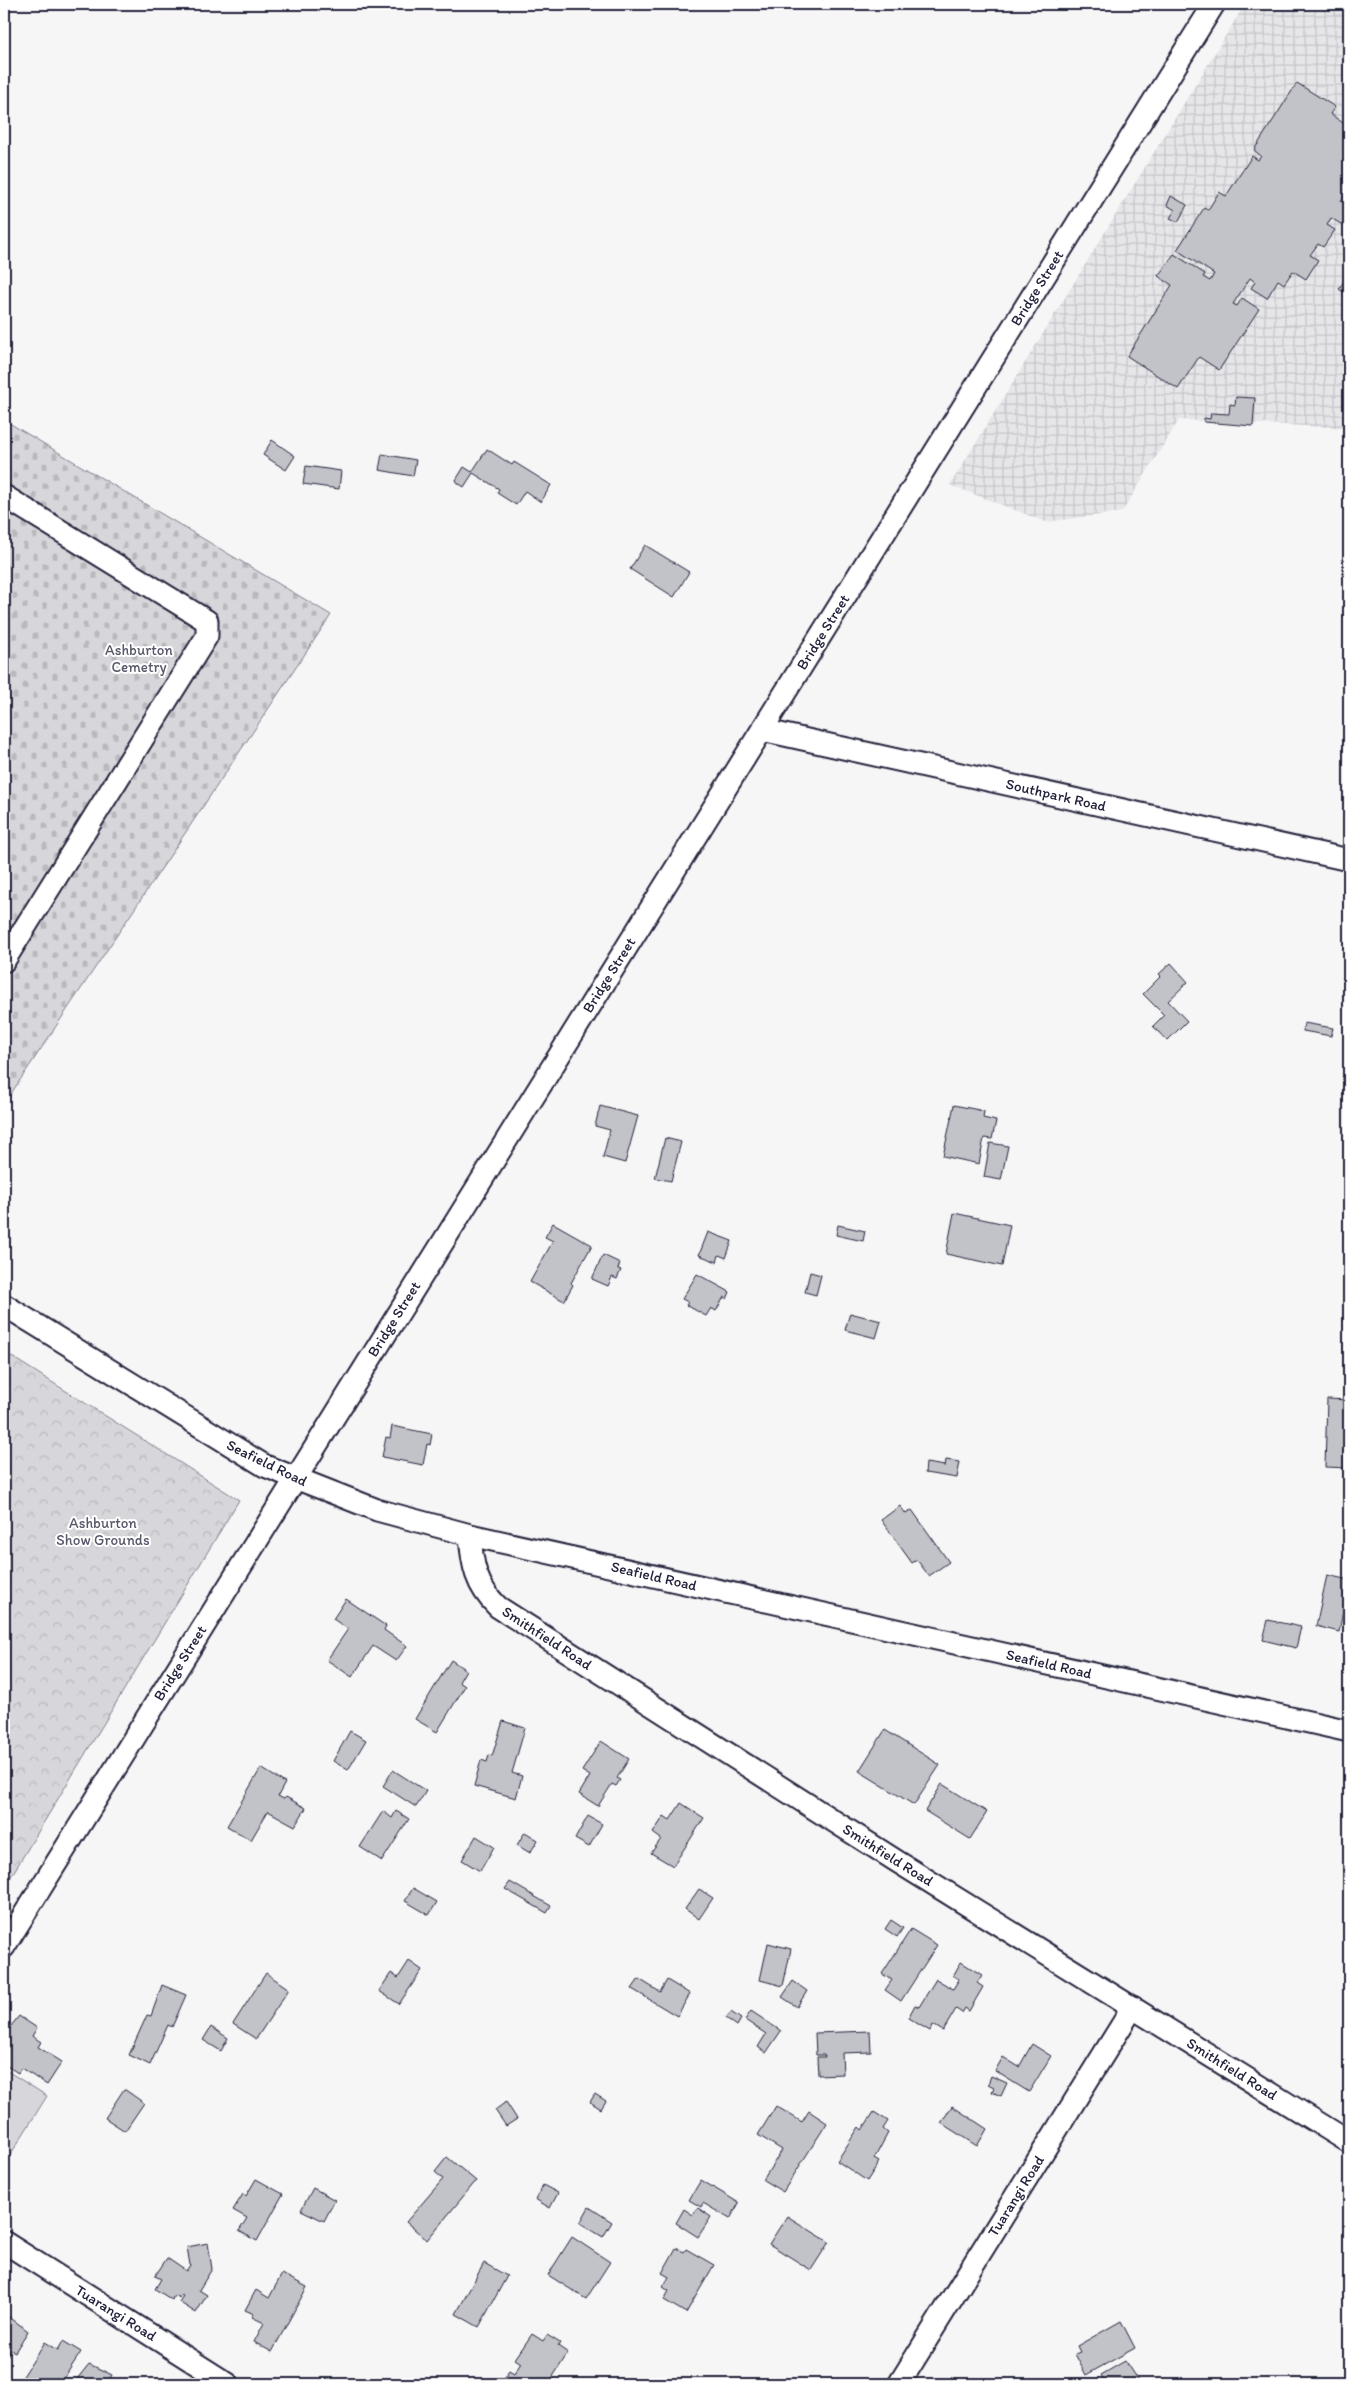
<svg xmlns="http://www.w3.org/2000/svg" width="1353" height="2388" font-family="Itim,sans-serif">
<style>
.industrial{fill:url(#industrial-grid)}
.grass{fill:#d7d7db;stroke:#7c7c8b}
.forest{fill:url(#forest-crowns);stroke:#7c7c8b}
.cemetery{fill:url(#cemetery-stones);stroke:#7c7c8b}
.building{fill:#c2c2c9;stroke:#22223b}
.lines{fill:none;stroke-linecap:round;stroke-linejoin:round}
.minor-casing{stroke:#22223b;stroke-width:25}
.minor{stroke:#fff;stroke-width:21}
.labels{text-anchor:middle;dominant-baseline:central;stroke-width:4;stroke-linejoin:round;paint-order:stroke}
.street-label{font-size:15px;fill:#22223b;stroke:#fff}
.park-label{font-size:15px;fill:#58586b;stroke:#fff}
</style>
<defs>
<pattern id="industrial-grid" width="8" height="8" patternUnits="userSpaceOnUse" patternTransform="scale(1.25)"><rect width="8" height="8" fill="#e6e6e9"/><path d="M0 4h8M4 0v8" fill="none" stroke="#c5c5c9"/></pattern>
<pattern id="forest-crowns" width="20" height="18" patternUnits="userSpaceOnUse" patternTransform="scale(1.25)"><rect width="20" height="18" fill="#d7d7db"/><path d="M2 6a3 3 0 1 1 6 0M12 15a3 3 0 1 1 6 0" fill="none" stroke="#b8b8bd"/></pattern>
<pattern id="cemetery-stones" width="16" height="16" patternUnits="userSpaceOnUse" patternTransform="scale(1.25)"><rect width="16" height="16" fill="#d7d7db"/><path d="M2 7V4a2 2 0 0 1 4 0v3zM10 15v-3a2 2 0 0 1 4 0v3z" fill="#b8b8bd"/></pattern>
</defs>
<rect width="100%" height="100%" fill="#f6f6f7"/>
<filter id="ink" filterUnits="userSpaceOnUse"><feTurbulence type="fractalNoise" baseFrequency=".02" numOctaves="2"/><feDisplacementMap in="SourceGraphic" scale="10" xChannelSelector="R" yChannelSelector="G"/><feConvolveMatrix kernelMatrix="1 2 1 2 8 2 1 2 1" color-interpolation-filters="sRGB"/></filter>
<g filter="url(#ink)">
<path class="industrial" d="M 1245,4 L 1346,4 L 1349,7 L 1349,428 L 1179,420 L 1122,512 L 1046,522 L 950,485 Z"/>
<path class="grass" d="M 4,2069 L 47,2096 L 4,2165 Z"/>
<path class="forest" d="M 4,1352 L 239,1500 L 4,1888 Z"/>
<path class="cemetery" d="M 4,420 L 331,615 L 4,1104 Z"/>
<path class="building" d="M 1297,83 L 1335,107 L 1330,114 L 1349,127 L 1349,194 L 1346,194 L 1341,201 L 1349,206 L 1349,229 L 1331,218 L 1327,225 L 1335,230 L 1323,247 L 1318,244 L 1310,255 L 1318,260 L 1306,279 L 1293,271 L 1284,284 L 1278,280 L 1267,298 L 1251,288 L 1255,282 L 1250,278 L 1233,304 L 1237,306 L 1242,298 L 1259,309 L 1219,370 L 1199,357 L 1178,389 L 1127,356 L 1172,285 L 1158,276 L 1174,254 L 1205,274 L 1203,277 L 1210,281 L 1214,274 L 1177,250 L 1204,208 L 1208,210 L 1219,192 L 1226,196 L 1252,156 L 1258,160 L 1261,156 L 1254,150 Z
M 1171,196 L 1187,205 L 1178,222 L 1170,218 L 1175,210 L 1167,205 Z
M 1348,275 L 1349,275 L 1349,296 L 1339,289 Z
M 1236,397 L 1255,398 L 1253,426 L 1204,422 L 1204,418 L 1210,419 L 1211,413 L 1229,414 L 1230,404 L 1235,405 Z
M 272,440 L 295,456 L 286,470 L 263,455 Z
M 487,449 L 512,465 L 514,462 L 551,485 L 541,502 L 525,491 L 516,505 L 497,493 L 499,489 L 473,473 L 464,487 L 458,483 L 456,480 L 464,467 L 472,472 Z
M 382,454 L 416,460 L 413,476 L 379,470 Z
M 306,466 L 341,471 L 339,489 L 303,484 Z
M 645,545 L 689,572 L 674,597 L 630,569 Z
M 1171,963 L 1188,982 L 1168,1001 L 1187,1021 L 1167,1041 L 1153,1026 L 1164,1015 L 1143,994 L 1161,976 L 1159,974 Z
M 1304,1023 L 1333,1028 L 1331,1036 L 1303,1031 Z
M 954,1105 L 984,1111 L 983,1118 L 996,1121 L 992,1139 L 984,1138 L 979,1164 L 943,1156 Z
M 600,1106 L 638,1116 L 625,1163 L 603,1157 L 610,1130 L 595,1126 Z
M 665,1138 L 681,1142 L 671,1181 L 655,1178 Z
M 990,1143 L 1008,1146 L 1001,1180 L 984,1177 Z
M 954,1213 L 1010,1225 L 1002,1266 L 946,1254 Z
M 553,1223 L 592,1245 L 571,1283 L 573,1285 L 564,1301 L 530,1282 L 553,1241 L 545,1237 Z
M 838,1225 L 865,1231 L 863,1241 L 836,1235 Z
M 708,1232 L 732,1241 L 726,1258 L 719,1255 L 717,1262 L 699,1255 Z
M 603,1255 L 620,1263 L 618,1269 L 621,1270 L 617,1279 L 612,1277 L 608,1286 L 592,1279 Z
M 810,1272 L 821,1275 L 816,1295 L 805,1292 Z
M 697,1274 L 730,1292 L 727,1299 L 724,1297 L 716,1311 L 711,1308 L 706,1316 L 686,1305 L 688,1302 L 682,1299 Z
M 850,1313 L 881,1321 L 876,1338 L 845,1330 Z
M 1327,1399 L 1349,1400 L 1349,1468 L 1325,1467 Z
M 392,1426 L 432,1434 L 430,1445 L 427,1444 L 423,1465 L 382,1457 L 386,1437 L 390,1438 Z
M 946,1460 L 960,1462 L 957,1478 L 925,1473 L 926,1463 L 945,1466 Z
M 900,1506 L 906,1514 L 912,1510 L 949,1562 L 929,1576 L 917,1560 L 912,1563 L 881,1520 Z
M 1327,1575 L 1349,1580 L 1339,1632 L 1316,1626 Z
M 346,1599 L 386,1626 L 384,1630 L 407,1646 L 396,1661 L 373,1646 L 352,1677 L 327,1660 L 348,1629 L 333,1619 Z
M 1268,1620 L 1301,1627 L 1296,1648 L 1263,1640 Z
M 451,1660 L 466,1670 L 459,1682 L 465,1686 L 437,1732 L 415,1719 Z
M 503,1721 L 525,1728 L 512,1773 L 522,1776 L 516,1798 L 474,1786 L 481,1760 L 487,1762 L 489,1755 L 492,1756 Z
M 885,1730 L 940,1765 L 914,1805 L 859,1771 Z
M 350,1731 L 366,1740 L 348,1770 L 333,1761 Z
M 601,1741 L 629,1759 L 617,1778 L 620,1780 L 616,1786 L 612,1784 L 598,1806 L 579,1794 L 590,1776 L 582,1771 Z
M 261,1768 L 285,1783 L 278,1796 L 284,1799 L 286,1797 L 306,1808 L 295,1826 L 268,1811 L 251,1840 L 227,1826 Z
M 393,1770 L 426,1791 L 416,1807 L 383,1786 Z
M 942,1784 L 987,1812 L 970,1839 L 925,1811 Z
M 681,1803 L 704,1818 L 673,1866 L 651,1853 L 661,1839 L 653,1833 L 664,1816 L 670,1820 Z
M 383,1811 L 392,1818 L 396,1811 L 409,1819 L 382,1861 L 360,1847 Z
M 588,1816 L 602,1824 L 589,1847 L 575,1839 Z
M 525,1832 L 538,1840 L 530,1853 L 517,1845 Z
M 476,1836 L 494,1847 L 480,1871 L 462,1860 Z
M 510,1882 L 551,1906 L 547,1913 L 505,1889 Z
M 413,1888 L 437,1902 L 429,1915 L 405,1901 Z
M 699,1889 L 713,1898 L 699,1919 L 685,1909 Z
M 891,1920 L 903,1928 L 897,1937 L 885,1929 Z
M 911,1929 L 937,1945 L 901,2001 L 885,1990 L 892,1980 L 882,1974 Z
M 768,1943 L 791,1949 L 783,1986 L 760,1980 Z
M 409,1961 L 422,1970 L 399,2004 L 379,1991 L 391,1973 L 398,1978 Z
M 961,1962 L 982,1975 L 977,1983 L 983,1987 L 969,2011 L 965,2008 L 962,2013 L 956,2009 L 943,2031 L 933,2025 L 930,2031 L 908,2018 L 915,2005 L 919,2007 L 936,1979 L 953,1989 L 959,1979 L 953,1976 Z
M 266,1973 L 289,1989 L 256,2039 L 233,2024 Z
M 639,1979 L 660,1992 L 667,1980 L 690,1994 L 677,2016 L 632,1989 Z
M 793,1981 L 807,1991 L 797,2007 L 782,1997 Z
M 162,1985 L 186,1995 L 172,2027 L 168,2025 L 150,2065 L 129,2055 L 147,2015 L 151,2016 Z
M 751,2011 L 781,2031 L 766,2053 L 758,2047 L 766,2034 L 745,2020 Z
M 731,2012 L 741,2019 L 737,2026 L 726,2018 Z
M 19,2016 L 37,2028 L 32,2036 L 41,2042 L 38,2047 L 62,2062 L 47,2085 L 21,2068 L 18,2073 L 4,2064 L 4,2054 L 8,2047 L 4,2045 L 9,2033 L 7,2031 Z
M 211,2027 L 228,2038 L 221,2051 L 203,2040 Z
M 870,2031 L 871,2052 L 842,2053 L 843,2074 L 818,2075 L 817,2057 L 825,2057 L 824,2055 L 816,2055 L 815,2033 Z
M 1032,2044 L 1051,2056 L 1029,2092 L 995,2071 L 1003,2057 L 1019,2067 Z
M 991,2076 L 1007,2083 L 1001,2096 L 992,2092 L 994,2087 L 988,2084 Z
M 124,2089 L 144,2103 L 125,2131 L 105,2118 Z
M 595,2094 L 606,2101 L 601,2109 L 590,2102 Z
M 506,2102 L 517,2119 L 506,2126 L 495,2110 Z
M 776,2106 L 802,2122 L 809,2111 L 827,2123 L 783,2192 L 763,2180 L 782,2150 L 758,2135 Z
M 952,2106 L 987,2129 L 977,2146 L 941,2123 Z
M 874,2112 L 888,2121 L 883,2129 L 888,2133 L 874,2159 L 879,2162 L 867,2181 L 837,2161 L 859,2127 L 862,2130 Z
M 447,2157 L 476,2181 L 427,2240 L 406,2222 L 443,2179 L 435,2172 Z
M 256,2179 L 283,2194 L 257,2241 L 239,2231 L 247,2218 L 233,2210 L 243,2194 L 246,2196 Z
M 701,2180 L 739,2203 L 730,2219 L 703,2203 L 701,2207 L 689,2200 Z
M 543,2185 L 558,2193 L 550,2208 L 535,2199 Z
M 313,2188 L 335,2200 L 324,2221 L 301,2210 Z
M 589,2207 L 612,2222 L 603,2237 L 580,2223 Z
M 698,2208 L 711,2217 L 698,2237 L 676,2223 L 684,2209 L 693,2215 Z
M 787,2216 L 829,2242 L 811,2270 L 769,2244 Z
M 572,2237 L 610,2262 L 586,2299 L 548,2275 Z
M 208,2243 L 212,2269 L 199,2290 L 207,2295 L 196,2313 L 179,2302 L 183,2296 L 181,2295 L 179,2298 L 174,2295 L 172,2300 L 155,2289 L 161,2279 L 155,2276 L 167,2258 L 186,2271 L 190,2265 L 187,2247 Z
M 676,2248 L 684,2252 L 686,2249 L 714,2265 L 686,2313 L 664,2300 L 669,2291 L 663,2287 L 669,2277 L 662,2273 Z
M 484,2263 L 507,2276 L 479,2327 L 456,2314 Z
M 282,2274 L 307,2287 L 272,2352 L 254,2342 L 264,2323 L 252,2317 L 254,2314 L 245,2310 L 256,2290 L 269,2298 Z
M 4,2313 L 28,2331 L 15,2352 L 11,2350 L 4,2362 Z
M 1121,2321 L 1135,2348 L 1086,2375 L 1075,2354 L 1080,2352 L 1077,2346 Z
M 532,2334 L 543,2341 L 547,2335 L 560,2343 L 558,2346 L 568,2353 L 552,2378 L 554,2380 L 551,2384 L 500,2384 L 509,2371 L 514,2374 L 521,2363 L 515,2359 Z
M 63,2341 L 81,2352 L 60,2384 L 24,2384 L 20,2381 L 45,2342 L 58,2350 Z
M 1125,2361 L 1138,2381 L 1132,2384 L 1106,2384 L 1101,2375 Z
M 89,2364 L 112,2375 L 107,2384 L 73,2384 Z"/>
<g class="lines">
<g class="minor-casing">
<path id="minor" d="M 4,496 L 207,621 L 207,636 L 4,961
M 762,730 L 1349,860
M 4,1305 L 265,1466 L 377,1510 L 470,1535 L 1349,1731
M 470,1535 C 472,1565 476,1586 498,1607 L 898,1862 L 1349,2142
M 4,1947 L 1214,4
M 4,2242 L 228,2384
M 899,2384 L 1133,2007"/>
</g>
<use href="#minor" class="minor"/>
</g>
</g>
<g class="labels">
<g class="street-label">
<text transform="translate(1037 288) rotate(-58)">Bridge Street</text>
<text transform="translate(823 632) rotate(-58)">Bridge Street</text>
<text transform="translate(1056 795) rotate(13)">Southpark Road</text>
<text transform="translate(609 975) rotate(-58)">Bridge Street</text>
<text transform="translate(394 1319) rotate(-58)">Bridge Street</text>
<text transform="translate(267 1463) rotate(26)">Seafield Road</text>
<text transform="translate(654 1576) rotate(13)">Seafield Road</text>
<text transform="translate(547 1638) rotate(33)">Smithfield Road</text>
<text transform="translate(180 1663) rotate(-58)">Bridge Street</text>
<text transform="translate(1049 1664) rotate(13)">Seafield Road</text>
<text transform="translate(888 1855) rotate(32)">Smithfield Road</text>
<text transform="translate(1232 2069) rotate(32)">Smithfield Road</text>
<text transform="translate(1016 2196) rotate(-58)">Tuarangi Road</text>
<text transform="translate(116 2313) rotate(32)">Tuarangi Road</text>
</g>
<g class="park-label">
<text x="139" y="650">Ashburton<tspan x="139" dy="17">Cemetry</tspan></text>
<text x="103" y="1523">Ashburton<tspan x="103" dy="17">Show Grounds</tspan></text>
</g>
</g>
<rect width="1353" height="2388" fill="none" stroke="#fff" stroke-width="20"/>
<rect x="10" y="10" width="1333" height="2368" fill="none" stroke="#22223b" stroke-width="2" filter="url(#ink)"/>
</svg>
